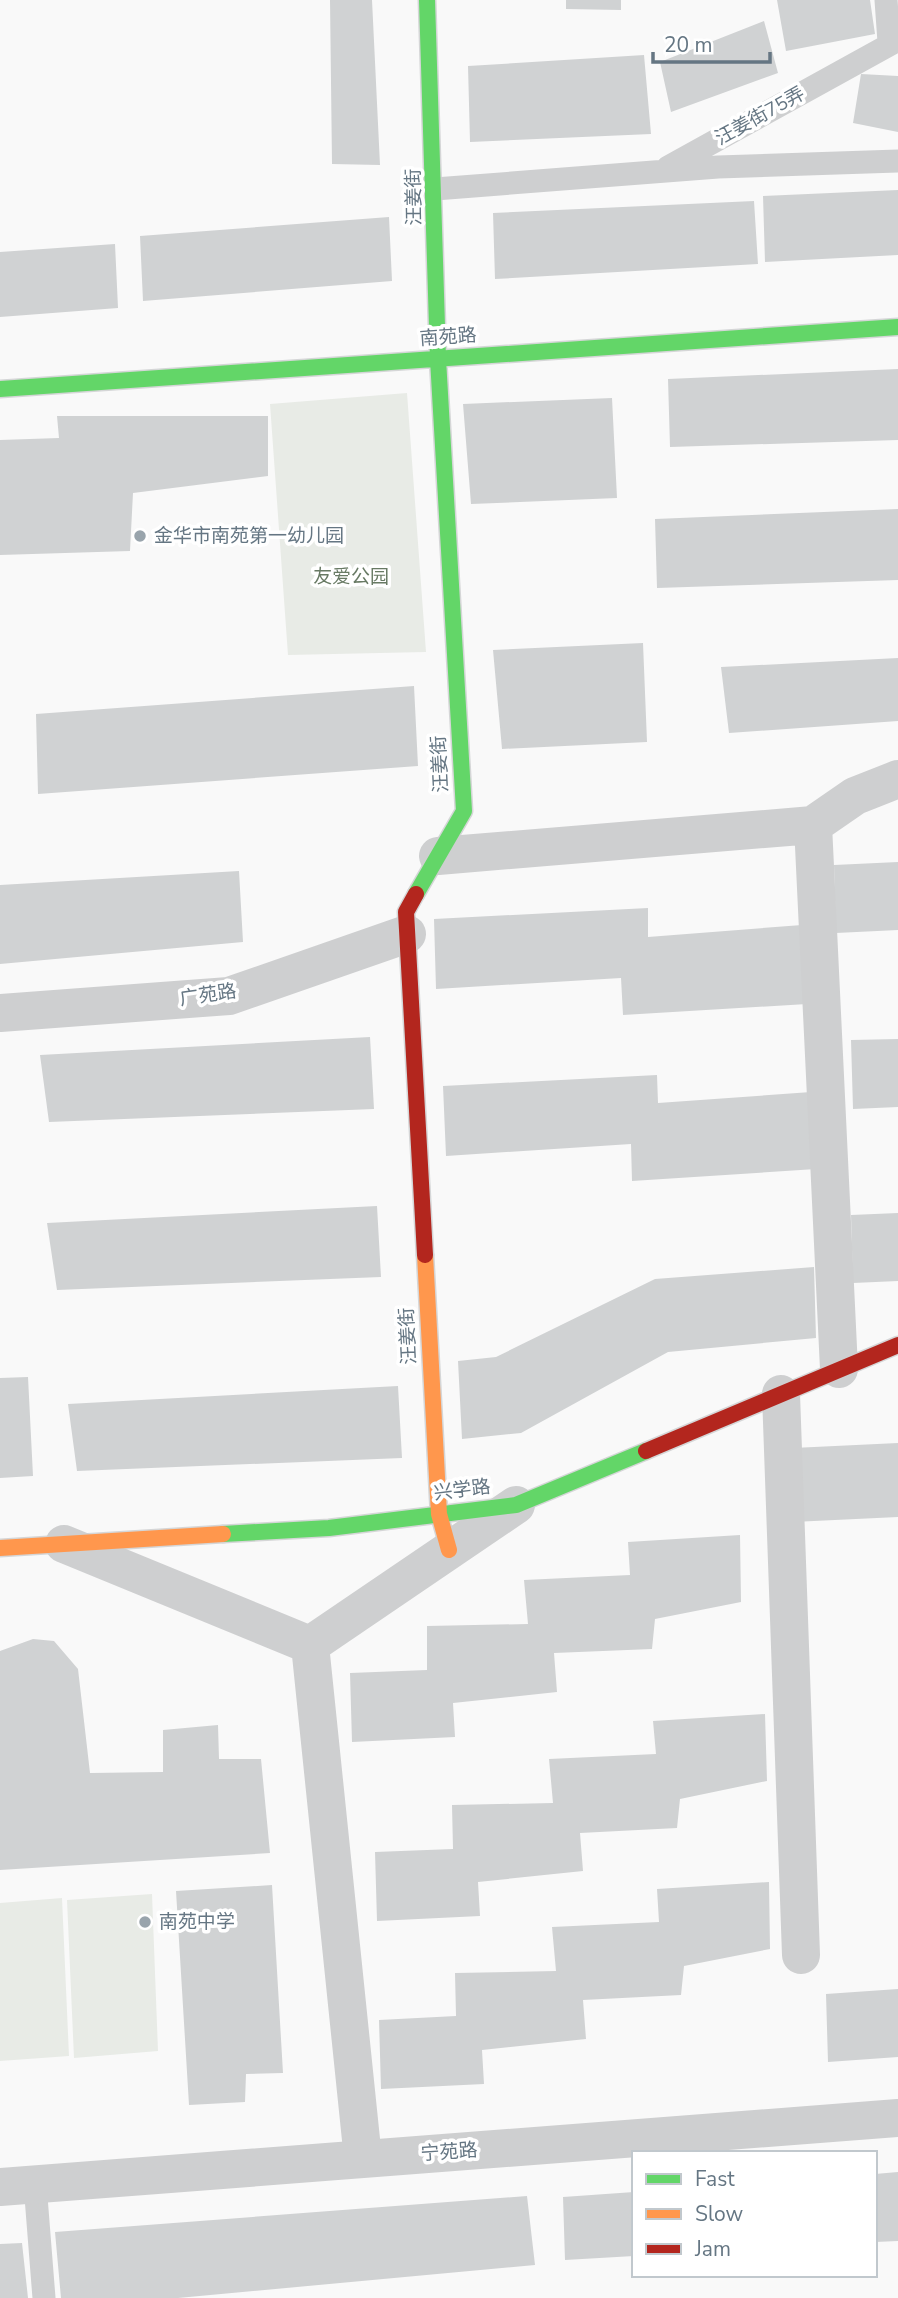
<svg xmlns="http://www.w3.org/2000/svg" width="898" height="2298" font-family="'Nunito Sans','Noto Sans SC',sans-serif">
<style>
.green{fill:#e8ebe6}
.building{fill:#d0d2d3}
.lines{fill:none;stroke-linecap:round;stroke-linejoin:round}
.fast-casing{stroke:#d5d6d7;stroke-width:19}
.slow-casing{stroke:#d5d6d7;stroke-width:19}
.jam-casing{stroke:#d5d6d7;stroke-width:19}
.lane{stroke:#cecfd0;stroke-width:23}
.street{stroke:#cecfd0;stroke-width:38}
.fast{stroke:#63d668;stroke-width:16}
.slow{stroke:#ff974d;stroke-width:16}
.jam{stroke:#b3261e;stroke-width:16}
.poi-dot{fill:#99a4ac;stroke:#fff;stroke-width:2.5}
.labels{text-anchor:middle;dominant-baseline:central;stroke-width:7;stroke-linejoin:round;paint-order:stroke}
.street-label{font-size:19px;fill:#657683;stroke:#fff}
.poi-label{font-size:19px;fill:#657683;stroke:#fff;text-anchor:start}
.park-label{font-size:19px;fill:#687a64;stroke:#fff}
</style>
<rect width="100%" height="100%" fill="#f9f9f9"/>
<path class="green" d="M 407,393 L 426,652 L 288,655 L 270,404 Z
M 152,1894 L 158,2051 L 74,2058 L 67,1900 Z
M 62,1898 L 69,2056 L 0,2061 L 0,1903 Z"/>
<path class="building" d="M 330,0 L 372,0 L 380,165 L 332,164 Z
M 566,0 L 621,0 L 621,10 L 566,9 Z
M 777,0 L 870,0 L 875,34 L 786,51 Z
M 764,21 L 778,73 L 671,112 L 660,62 Z
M 644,55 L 651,134 L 470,142 L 468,66 Z
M 861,74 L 898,76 L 898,132 L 853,123 Z
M 898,190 L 898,255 L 765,262 L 763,196 Z
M 754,201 L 758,264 L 495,279 L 493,213 Z
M 389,217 L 392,281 L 143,301 L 140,236 Z
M 115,244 L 118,308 L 0,317 L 0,252 Z
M 898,369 L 898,440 L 670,447 L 668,379 Z
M 612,398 L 617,498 L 471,504 L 463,404 Z
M 57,416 L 268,416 L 268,476 L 133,493 L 130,551 L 0,555 L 0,440 L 59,438 Z
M 898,509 L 898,580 L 657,588 L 655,519 Z
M 643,643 L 647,742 L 502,749 L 493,650 Z
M 898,658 L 898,721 L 729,733 L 721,667 Z
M 414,686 L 418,766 L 38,794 L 36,714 Z
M 898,862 L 898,930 L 836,933 L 834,865 Z
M 239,871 L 243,942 L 0,964 L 0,885 Z
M 648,908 L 648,937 L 802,925 L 807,1004 L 623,1015 L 621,978 L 436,989 L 434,919 Z
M 370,1037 L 374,1109 L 49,1122 L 40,1055 Z
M 898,1039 L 898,1107 L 853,1109 L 851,1040 Z
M 657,1075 L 658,1103 L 811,1092 L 816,1169 L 632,1181 L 631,1144 L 446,1156 L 443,1086 Z
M 377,1206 L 381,1277 L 57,1290 L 47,1223 Z
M 898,1213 L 898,1281 L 853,1283 L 851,1215 Z
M 814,1267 L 816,1338 L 668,1352 L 521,1433 L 462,1439 L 458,1361 L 496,1357 L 655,1279 Z
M 28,1377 L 33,1476 L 0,1478 L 0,1378 Z
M 398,1386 L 402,1458 L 77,1471 L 68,1404 Z
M 898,1443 L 898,1517 L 793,1522 L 793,1448 Z
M 740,1535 L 741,1602 L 655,1619 L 652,1649 L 554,1653 L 557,1692 L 453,1703 L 455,1737 L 352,1742 L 350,1673 L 427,1670 L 427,1626 L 528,1624 L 524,1580 L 630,1575 L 628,1542 Z
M 33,1639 L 54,1641 L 78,1669 L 90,1773 L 163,1772 L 163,1730 L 218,1725 L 219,1759 L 261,1759 L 270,1853 L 0,1870 L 0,1651 Z
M 765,1714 L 767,1781 L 680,1799 L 677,1828 L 580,1833 L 583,1871 L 478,1882 L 480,1916 L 377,1921 L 375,1852 L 453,1849 L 452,1805 L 553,1803 L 549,1759 L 656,1754 L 653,1721 Z
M 769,1882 L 770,1949 L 684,1966 L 681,1995 L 583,2000 L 586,2039 L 482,2050 L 484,2084 L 381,2089 L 379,2020 L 456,2016 L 455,1973 L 556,1971 L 552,1927 L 659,1922 L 657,1889 Z
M 272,1885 L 283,2073 L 246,2074 L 245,2102 L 189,2105 L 176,1891 Z
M 898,1989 L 898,2057 L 828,2062 L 826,1994 Z
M 898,2172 L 898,2241 L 875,2242 L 875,2174 Z
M 634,2192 L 634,2256 L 565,2260 L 563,2197 Z
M 527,2196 L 535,2265 L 178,2298 L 61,2298 L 55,2232 Z
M 22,2243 L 28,2298 L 0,2298 L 0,2244 Z"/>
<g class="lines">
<g class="fast-casing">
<path id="fast" d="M 0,389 L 898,327
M 416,894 L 464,811 L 438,359 L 427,0
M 223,1534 L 329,1528 L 516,1505 L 646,1451"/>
</g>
<g class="slow-casing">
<path id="slow" d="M 425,1255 L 439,1514 L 449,1550
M 0,1548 L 223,1534"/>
</g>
<g class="jam-casing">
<path id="jam" d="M 416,894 L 406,912 L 425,1255
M 646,1451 L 898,1345"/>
</g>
<path class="lane" d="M 886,0 L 889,42
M 668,167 L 898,40
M 435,189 L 718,167 L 898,161
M 35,2184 L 44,2298"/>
<path class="street" d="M 813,825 L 839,1369
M 438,856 L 813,825 L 855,796 L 898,779
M 0,1013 L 229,996 L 407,934
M 781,1394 L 801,1955
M 64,1544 L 310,1645 L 363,2159
M 310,1645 L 516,1505
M 0,2187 L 898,2118"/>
<use href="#fast" class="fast"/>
<use href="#slow" class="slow"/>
<use href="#jam" class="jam"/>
</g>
<g class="poi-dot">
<circle cx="140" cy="536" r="7"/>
<circle cx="145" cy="1922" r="7"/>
</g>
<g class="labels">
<g class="street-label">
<text transform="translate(760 116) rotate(-29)">汪姜街75弄</text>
<text transform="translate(414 197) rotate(-91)">汪姜街</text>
<text transform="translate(448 337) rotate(-4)">南苑路</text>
<text transform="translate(440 764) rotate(-93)">汪姜街</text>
<text transform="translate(208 995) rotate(-8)">广苑路</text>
<text transform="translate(408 1336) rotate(-93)">汪姜街</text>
<text transform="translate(462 1490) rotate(-7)">兴学路</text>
<text transform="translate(449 2152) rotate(-4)">宁苑路</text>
</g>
<g class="poi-label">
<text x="154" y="536">金华市南苑第一幼儿园</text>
<text x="159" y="1922">南苑中学</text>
</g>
<g class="park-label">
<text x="351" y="577">友爱公园</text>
</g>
</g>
<rect x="632" y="2151" width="245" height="126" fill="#ffffff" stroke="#c1c8cd" stroke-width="2"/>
<rect x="646" y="2174" width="35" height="10" fill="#63d668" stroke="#c1c8cd" stroke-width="2"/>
<text x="695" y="2186" font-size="21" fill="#657683">Fast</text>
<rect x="646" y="2209" width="35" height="10" fill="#ff974d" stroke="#c1c8cd" stroke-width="2"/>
<text x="695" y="2221" font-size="21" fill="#657683">Slow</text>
<rect x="646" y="2244" width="35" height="10" fill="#b3261e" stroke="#c1c8cd" stroke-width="2"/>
<text x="695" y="2256" font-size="21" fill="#657683">Jam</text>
<path d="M653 52v10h117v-10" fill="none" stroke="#657683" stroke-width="3.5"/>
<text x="664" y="52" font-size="21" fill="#657683" stroke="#ffffff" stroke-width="5" paint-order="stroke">20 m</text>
</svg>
